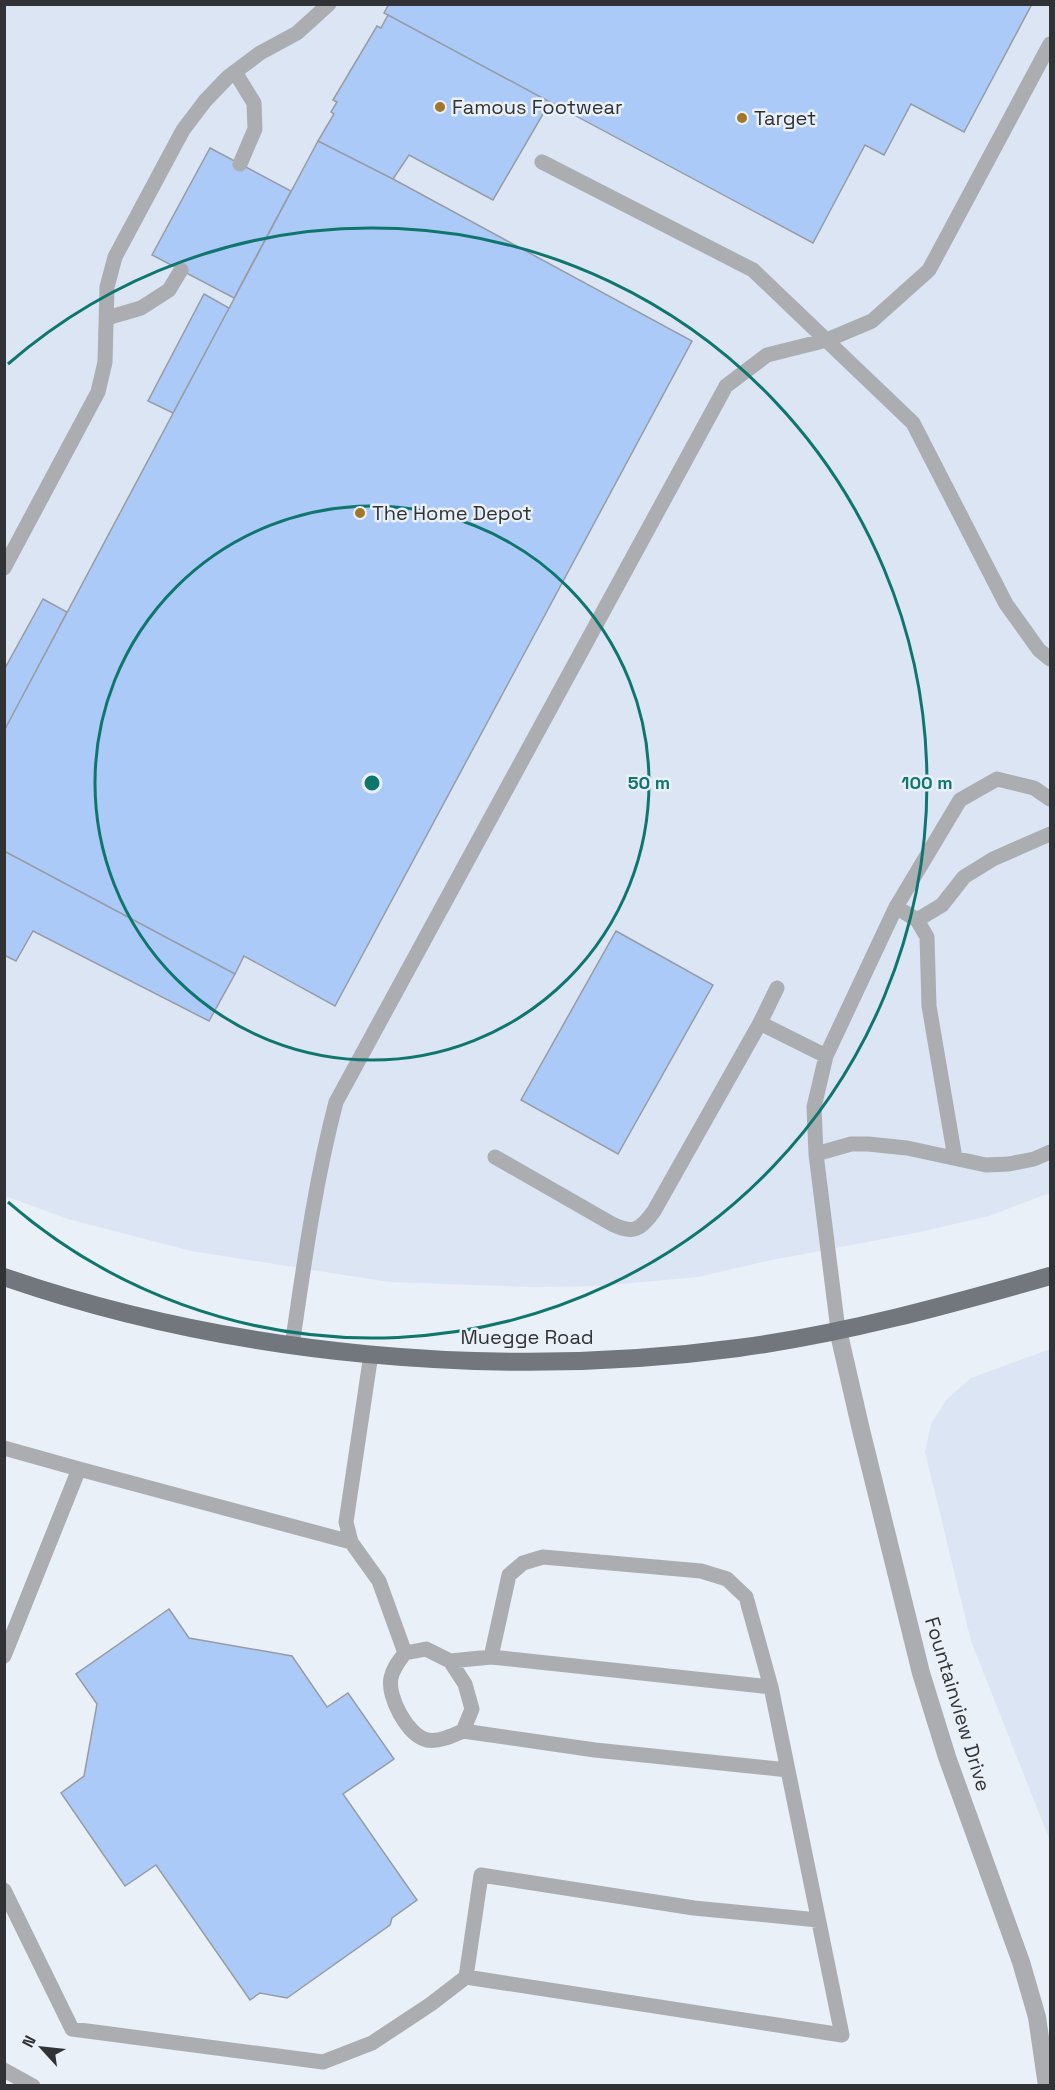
<svg xmlns="http://www.w3.org/2000/svg" width="1055" height="2090" font-family="'Space Grotesk',sans-serif">
<style>
.built{fill:#dce5f4}
.building{fill:#abcaf7;stroke:#979ca4;stroke-width:1.5}
.lines{fill:none;stroke-linecap:round;stroke-linejoin:round}
.lane{stroke:#abadb1;stroke-width:15}
.street{stroke:#abadb1;stroke-width:18}
.primary{stroke:#72767d;stroke-width:18}
.ring{fill:none;stroke:#0f766e;stroke-width:3}
.poi-dot{fill:#a27728;stroke:#eaf0f8;stroke-width:2}
.labels{text-anchor:middle;dominant-baseline:central;stroke-width:5;stroke-linejoin:round;paint-order:stroke}
.poi-label{font-size:20px;fill:#303235;stroke:#eaf0f8;text-anchor:start}
.street-label{font-size:20px;fill:#303235;stroke:#eaf0f8}
.centre{fill:#0f766e;stroke:#eaf0f8;stroke-width:3}
.ring-label{font-size:18px;text-anchor:middle;font-weight:bold;fill:#0f766e;stroke:#eaf0f8;stroke-width:5;stroke-linejoin:round;paint-order:stroke}
</style>
<rect width="100%" height="100%" fill="#eaf0f8"/>
<path class="built" d="M 5,5 L 1050,5 L 1050,1193 L 989,1216 L 920,1232 L 772,1260 L 698,1277 L 599,1286 L 533,1287 L 389,1282 L 191,1251 L 68,1219 L 5,1196 Z
M 1050,1349 L 1050,1841 L 971,1641 L 925,1452 L 931,1424 L 946,1400 L 971,1378 Z"/>
<path class="building" d="M 389,4 L 1032,4 L 964,132 L 911,104 L 884,155 L 865,145 L 813,243 L 384,13 Z
M 388,15 L 550,102 L 493,200 L 409,155 L 393,179 L 318,141 L 334,114 L 331,112 L 337,102 L 333,100 L 377,26 L 381,28 Z
M 318,141 L 393,179 L 692,341 L 335,1006 L 244,956 L 235,974 L 4,851 L 4,731 Z
M 210,148 L 291,191 L 234,298 L 152,255 Z
M 204,294 L 229,308 L 173,413 L 148,401 Z
M 43,599 L 67,612 L 4,731 L 4,670 Z
M 4,851 L 235,974 L 209,1021 L 33,931 L 16,961 L 4,955 Z
M 616,931 L 713,985 L 618,1154 L 521,1100 Z
M 169,1609 L 189,1638 L 292,1656 L 327,1707 L 348,1693 L 394,1759 L 343,1794 L 417,1900 L 392,1918 L 390,1925 L 287,1998 L 260,1993 L 250,2000 L 156,1865 L 125,1886 L 61,1793 L 84,1776 L 97,1704 L 76,1674 Z"/>
<g class="lines">
<path class="lane" d="M 235,72 L 254,103 L 255,129 L 240,164
M 542,162 L 753,270 L 913,423 L 1006,604 L 1039,650 L 1050,659
M 107,318 L 141,308 L 169,290 L 181,270
M 4,568 L 98,392 L 105,362 L 107,287 L 115,257 L 183,130 L 205,101 L 228,77 L 260,53 L 297,33 L 329,4
M 896,907 L 917,920 L 927,937 L 929,1006 L 955,1158
M 917,920 L 942,905 L 964,877 L 993,859 L 1050,834
M 760,1023 L 777,988
M 816,1154 L 851,1144 L 868,1144 L 907,1148 L 986,1165 L 1009,1164 L 1034,1159 L 1050,1152
M 495,1157 L 612,1224 C 634,1235 641,1229 654,1211 L 760,1023 L 826,1056
M 838,1330 L 816,1154 L 814,1107 L 826,1056 L 896,907 L 960,800 L 997,779 L 1034,788 L 1050,799
M 292,1346 C 304,1264 315,1182 336,1102 L 726,386 L 767,355 L 827,340 L 872,321 L 929,270 L 1050,44
M 371,1354 L 346,1522 L 351,1542 L 379,1581 L 405,1653
M 4,1448 L 79,1469
M 426,1649 L 450,1661 L 465,1684 L 472,1709 L 463,1731 C 452,1736 439,1742 427,1740 C 407,1735 387,1696 391,1678 C 393,1668 399,1661 405,1653 Z
M 4,1656 L 79,1469 L 351,1542
M 491,1657 L 771,1687
M 463,1731 L 595,1750 L 788,1770
M 4,1890 L 72,2029 L 323,2062 L 372,2043 L 431,2004 L 466,1977 L 842,2035 L 771,1687 L 746,1597 L 727,1579 L 701,1571 L 543,1557 L 523,1563 L 509,1575 L 491,1657 L 450,1661
M 466,1977 L 481,1875 L 694,1908 L 818,1920
M 4,2070 L 33,2086"/>
<path class="street" d="M 838,1330 L 861,1430 L 921,1673 L 947,1757 L 1021,1962 L 1037,2017 L 1047,2086"/>
<path class="primary" d="M 4,1277 C 232,1356 499,1380 738,1348 C 844,1334 948,1305 1050,1276"/>
</g>
<g class="ring">
<circle cx="372" cy="783" r="277"/>
<path d="M8 364A555 555 0 1 1 8 1202"/>
</g>
<g class="poi-dot">
<circle cx="440" cy="107" r="6"/>
<circle cx="742" cy="118" r="6"/>
<circle cx="360" cy="513" r="6"/>
</g>
<g class="labels">
<g class="poi-label">
<text x="452" y="107">Famous Footwear</text>
<text x="754" y="118">Target</text>
<text x="372" y="513">The Home Depot</text>
</g>
<g class="street-label">
<text x="527" y="1337">Muegge Road</text>
<text transform="translate(958 1704) rotate(73)">Fountainview Drive</text>
</g>
</g>
<circle cx="372" cy="783" r="9" class="centre"/>
<g class="ring-label">
<text x="649" y="789">50 m</text>
<text x="927" y="789">100 m</text>
</g>
<rect width="1055" height="2090" fill="none" stroke="#303235" stroke-width="12"/>
<g transform="translate(42 2048) rotate(297)" stroke="#eaf0f8" stroke-width="4.5" paint-order="stroke">
<path d="M0-4.5L10 22L0 15L-10 22Z" fill="#303235"/>
<text y="-9" font-size="16" font-weight="bold" text-anchor="middle" fill="#303235">N</text>
</g>
</svg>
